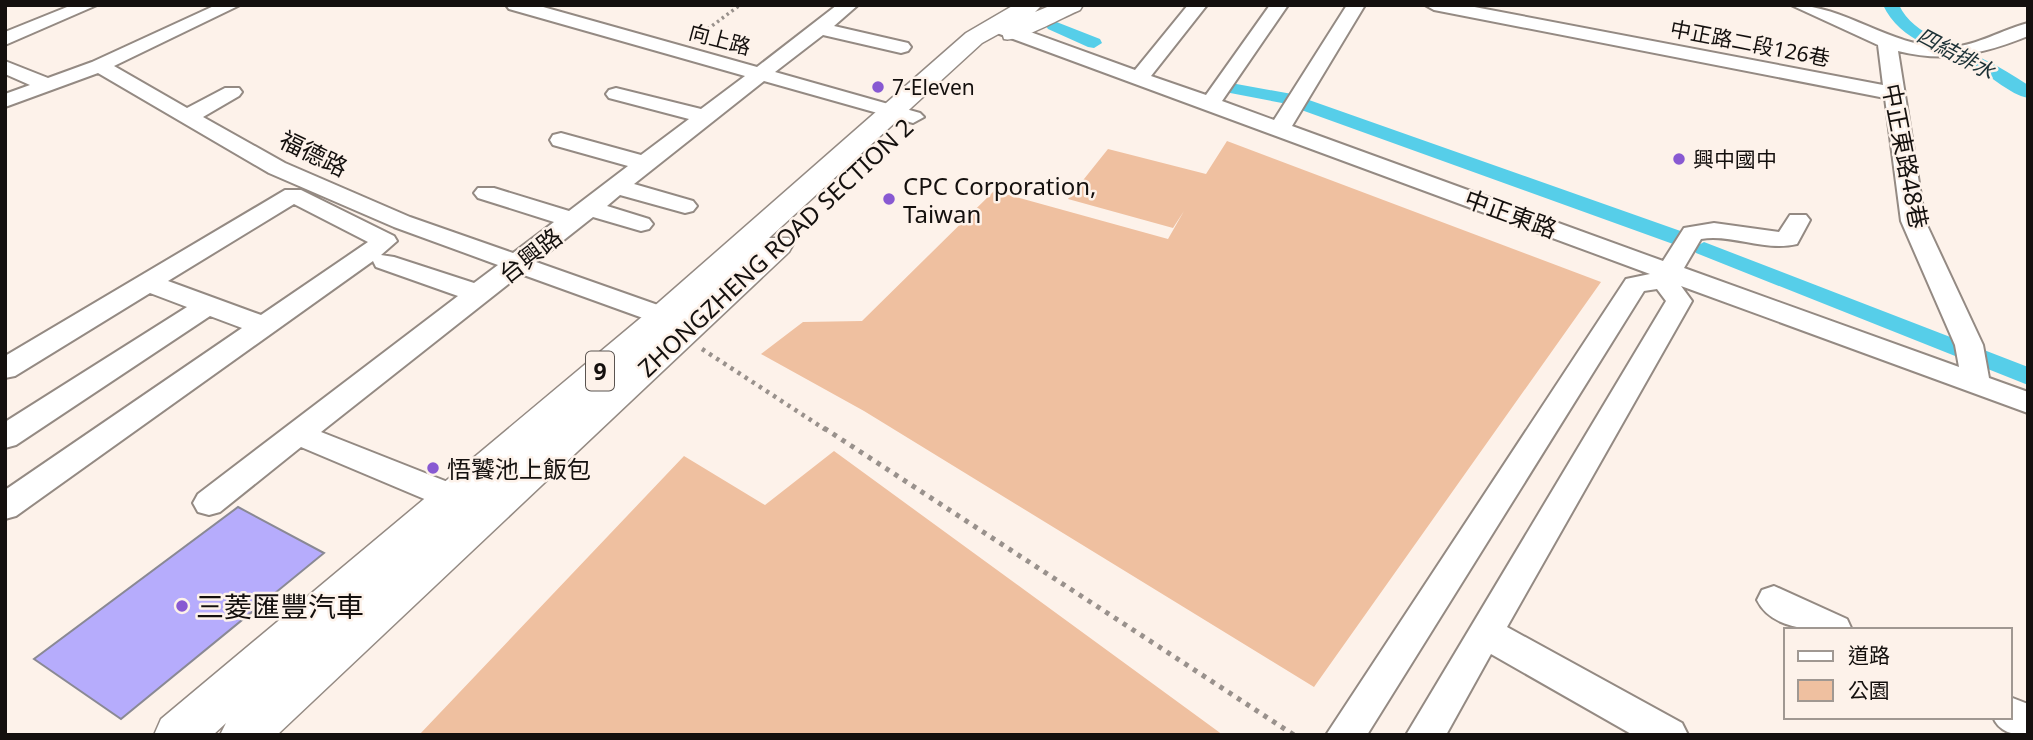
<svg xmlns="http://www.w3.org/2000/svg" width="2033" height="740" font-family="'Noto Sans','Noto Sans TC',sans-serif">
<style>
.green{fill:#efc0a0}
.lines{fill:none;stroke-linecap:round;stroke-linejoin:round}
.canal{fill:#56cee9;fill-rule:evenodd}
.building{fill:#b6acfc;stroke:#8a8994;stroke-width:2}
.minor-casing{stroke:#948a83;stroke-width:4}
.major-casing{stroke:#948a83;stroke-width:3}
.path-far2{stroke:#99918c;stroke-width:3.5;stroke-dasharray:2.5 3.5;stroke-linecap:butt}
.path-far1{stroke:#99918c;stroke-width:4.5;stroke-dasharray:3.5 5;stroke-linecap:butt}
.path{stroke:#99918c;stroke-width:5;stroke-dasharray:4.5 6;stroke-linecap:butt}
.minor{fill:#fff;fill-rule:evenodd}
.major{fill:#fff;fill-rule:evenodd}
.poi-dot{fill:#8859d2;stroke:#fdf2ea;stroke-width:2.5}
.labels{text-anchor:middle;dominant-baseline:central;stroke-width:5;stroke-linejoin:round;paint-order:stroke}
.far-street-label{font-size:21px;fill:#14100e;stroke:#fdf2ea}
.far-water-label{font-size:21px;font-style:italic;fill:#1b3035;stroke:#fdf2ea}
.far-poi-label{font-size:21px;fill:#14100e;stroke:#fdf2ea;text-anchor:start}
.shield{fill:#fdf2ea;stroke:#5a5450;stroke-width:2}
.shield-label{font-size:23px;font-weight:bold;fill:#14100e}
.street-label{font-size:24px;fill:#14100e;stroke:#fdf2ea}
.poi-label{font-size:24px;fill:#14100e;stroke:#fdf2ea;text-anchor:start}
.near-poi-label{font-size:28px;fill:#14100e;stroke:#fdf2ea;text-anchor:start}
</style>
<rect width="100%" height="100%" fill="#fdf2ea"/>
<path class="green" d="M 1227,141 L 1601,282 L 1314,687 L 864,411 L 761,354 L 803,322 L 862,321 L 994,191 L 1168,239 L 1184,211 L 1173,228 L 1068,199 L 1108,149 L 1206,174 Z
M 834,451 L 1223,735 L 419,735 L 684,456 L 765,505 Z"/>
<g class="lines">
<path class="canal" d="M 1883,5 L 1899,5 C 1914,37 1957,45 1985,60 C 2000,67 2014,76 2028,85 L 2028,98 C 2009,94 1993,77 1976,68 C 1943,50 1900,42 1883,5 Z
M 1054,21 L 1100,39 L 1102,43 L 1094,48 L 1088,47 L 1048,29 L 1046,26 Z
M 1231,83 L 1292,94 L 1689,234 L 1692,239 L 1681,245 L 1673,244 L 1282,103 L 1225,92 L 1222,88 Z
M 1704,242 L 2028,367 L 2028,385 L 1696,253 L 1693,248 Z"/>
</g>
<path class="building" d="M 238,507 L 324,553 L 121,719 L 34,659 Z"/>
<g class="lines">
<g class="minor-casing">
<path id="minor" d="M 72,5 L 97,5 L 5,45 L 5,32 Z
M 216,5 L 240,5 L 114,66 L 187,108 L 225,88 L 239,88 L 242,92 L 239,96 L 203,117 L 285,163 L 410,217 L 513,253 L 554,222 L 478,198 L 474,193 L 478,188 L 494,188 L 569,211 L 628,166 L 553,145 L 550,140 L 553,135 L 561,133 L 641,155 L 689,119 L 609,98 L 606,94 L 609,90 L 616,88 L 701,109 L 745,76 L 509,9 L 506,5 L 536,5 L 757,67 L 837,5 L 858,5 L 834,26 L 908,43 L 911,47 L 908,51 L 901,53 L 823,35 L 775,72 L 920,113 L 924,117 L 913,123 L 764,81 L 634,184 L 693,201 L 697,206 L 693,211 L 685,213 L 620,195 L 607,206 L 649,219 L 653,224 L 649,229 L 641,231 L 593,217 L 536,262 L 672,310 L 676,316 L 672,322 L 663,325 L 654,322 L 521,274 L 321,432 L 463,488 L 468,497 L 463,506 L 452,509 L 441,506 L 301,447 L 220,512 L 209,515 L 198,512 L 193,503 L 198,494 L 458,296 L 376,267 L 373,261 L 16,516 L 5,519 L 5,490 L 242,328 L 210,316 L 16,445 L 5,448 L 5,422 L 187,307 L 150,293 L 15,376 L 5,378 L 5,356 L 285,190 L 301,190 L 394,236 L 397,241 L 381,255 L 394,257 L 474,283 L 498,265 L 394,227 L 269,173 L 98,73 L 5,107 L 5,94 L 30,85 L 5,74 L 5,61 L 48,78 L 92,62 ZM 294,204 L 368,242 L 261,315 L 168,281 Z
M 1188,5 L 1207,5 L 1151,76 L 1206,95 L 1270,5 L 1288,5 L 1222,101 L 1274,120 L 1347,5 L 1365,5 L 1292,126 L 1663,261 L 1684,228 L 1714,223 L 1779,232 L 1790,215 L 1806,215 L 1810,220 L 1797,244 C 1765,252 1733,234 1701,239 L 1684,268 L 1959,367 L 1955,345 L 1901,221 L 1885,98 L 1434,10 L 1425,5 L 1464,5 L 1883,85 L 1878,45 L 1791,5 C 1847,5 1893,50 1951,47 C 1979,45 2001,30 2028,23 L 2028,36 C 1983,54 1946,63 1898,51 L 1925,221 L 1983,345 L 1989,378 L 2028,392 L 2028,413 L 1681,286 L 1692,301 L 1507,627 L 1682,723 L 1688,735 L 1633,735 L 1491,654 L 1446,735 L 1406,735 L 1666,301 L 1657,289 L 1644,291 L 1367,735 L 1326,735 L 1626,279 L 1650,274 L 986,29 L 984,25 L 993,19 L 1000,21 L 1135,70 Z
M 1774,586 L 1847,619 L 1852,630 C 1821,630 1773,633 1757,600 L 1762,590 Z
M 2010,697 L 2028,704 L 2028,735 C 2013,735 1999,732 1993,717 L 2010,717 Z"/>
</g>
<g class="major-casing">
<path id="major" d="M 1014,5 L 1042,5 L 1035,12 L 1052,5 L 1083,5 L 1080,10 C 1063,17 1018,43 1004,39 L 1002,32 L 982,43 L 769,238 L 789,238 L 793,245 L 789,252 L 277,735 L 220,735 L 226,723 L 213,735 L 154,735 L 161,719 L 643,316 L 966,33 Z"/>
</g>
<path class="path-far2" d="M 693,40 L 740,5"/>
<path class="path-far1" d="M 702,349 L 826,430"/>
<path class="path" d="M 824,428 L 1294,735"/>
<use href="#minor" class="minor"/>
<use href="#major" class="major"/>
</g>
<g class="poi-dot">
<circle cx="878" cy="87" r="7"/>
<circle cx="1679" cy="159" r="7"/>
<circle cx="889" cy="199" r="7"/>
<circle cx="433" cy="468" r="7"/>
<circle cx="182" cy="606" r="7"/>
</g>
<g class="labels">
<g class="far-street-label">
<text transform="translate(720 39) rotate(15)">向上路</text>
<text transform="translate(1750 43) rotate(11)">中正路二段126巷</text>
</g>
<g class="far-water-label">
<text transform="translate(1956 53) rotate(28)">四結排水</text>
</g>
<g class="far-poi-label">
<text x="892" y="87">7-Eleven</text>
<text x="1693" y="159">興中國中</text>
</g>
<rect class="shield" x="586" y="351.5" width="28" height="39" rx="5"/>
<g class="shield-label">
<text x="600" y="371">9</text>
</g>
<g class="street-label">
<text transform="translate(314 153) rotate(26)">福德路</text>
<text transform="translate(1906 156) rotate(79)">中正東路48巷</text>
<text transform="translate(1511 213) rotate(20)">中正東路</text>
<text transform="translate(775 247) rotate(-43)">ZHONGZHENG ROAD SECTION 2</text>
<text transform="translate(530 255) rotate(-38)">台興路</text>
</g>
<g class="poi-label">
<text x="903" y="185">CPC Corporation,<tspan x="903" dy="28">Taiwan</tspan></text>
<text x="447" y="468">悟饕池上飯包</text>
</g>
<g class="near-poi-label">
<text x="196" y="606">三菱匯豐汽車</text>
</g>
</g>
<rect width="2033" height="740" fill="none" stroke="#14100e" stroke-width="14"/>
<rect x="1784" y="628" width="228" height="91" fill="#fdf2ea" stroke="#a09892" stroke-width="2"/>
<rect x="1798" y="651" width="35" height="10" fill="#ffffff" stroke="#a09892" stroke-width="2"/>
<text x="1848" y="663" font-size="21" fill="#14100e">道路</text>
<rect x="1798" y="680" width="35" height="21" fill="#efc0a0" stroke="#a09892" stroke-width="2"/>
<text x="1848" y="698" font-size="21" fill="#14100e">公園</text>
</svg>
